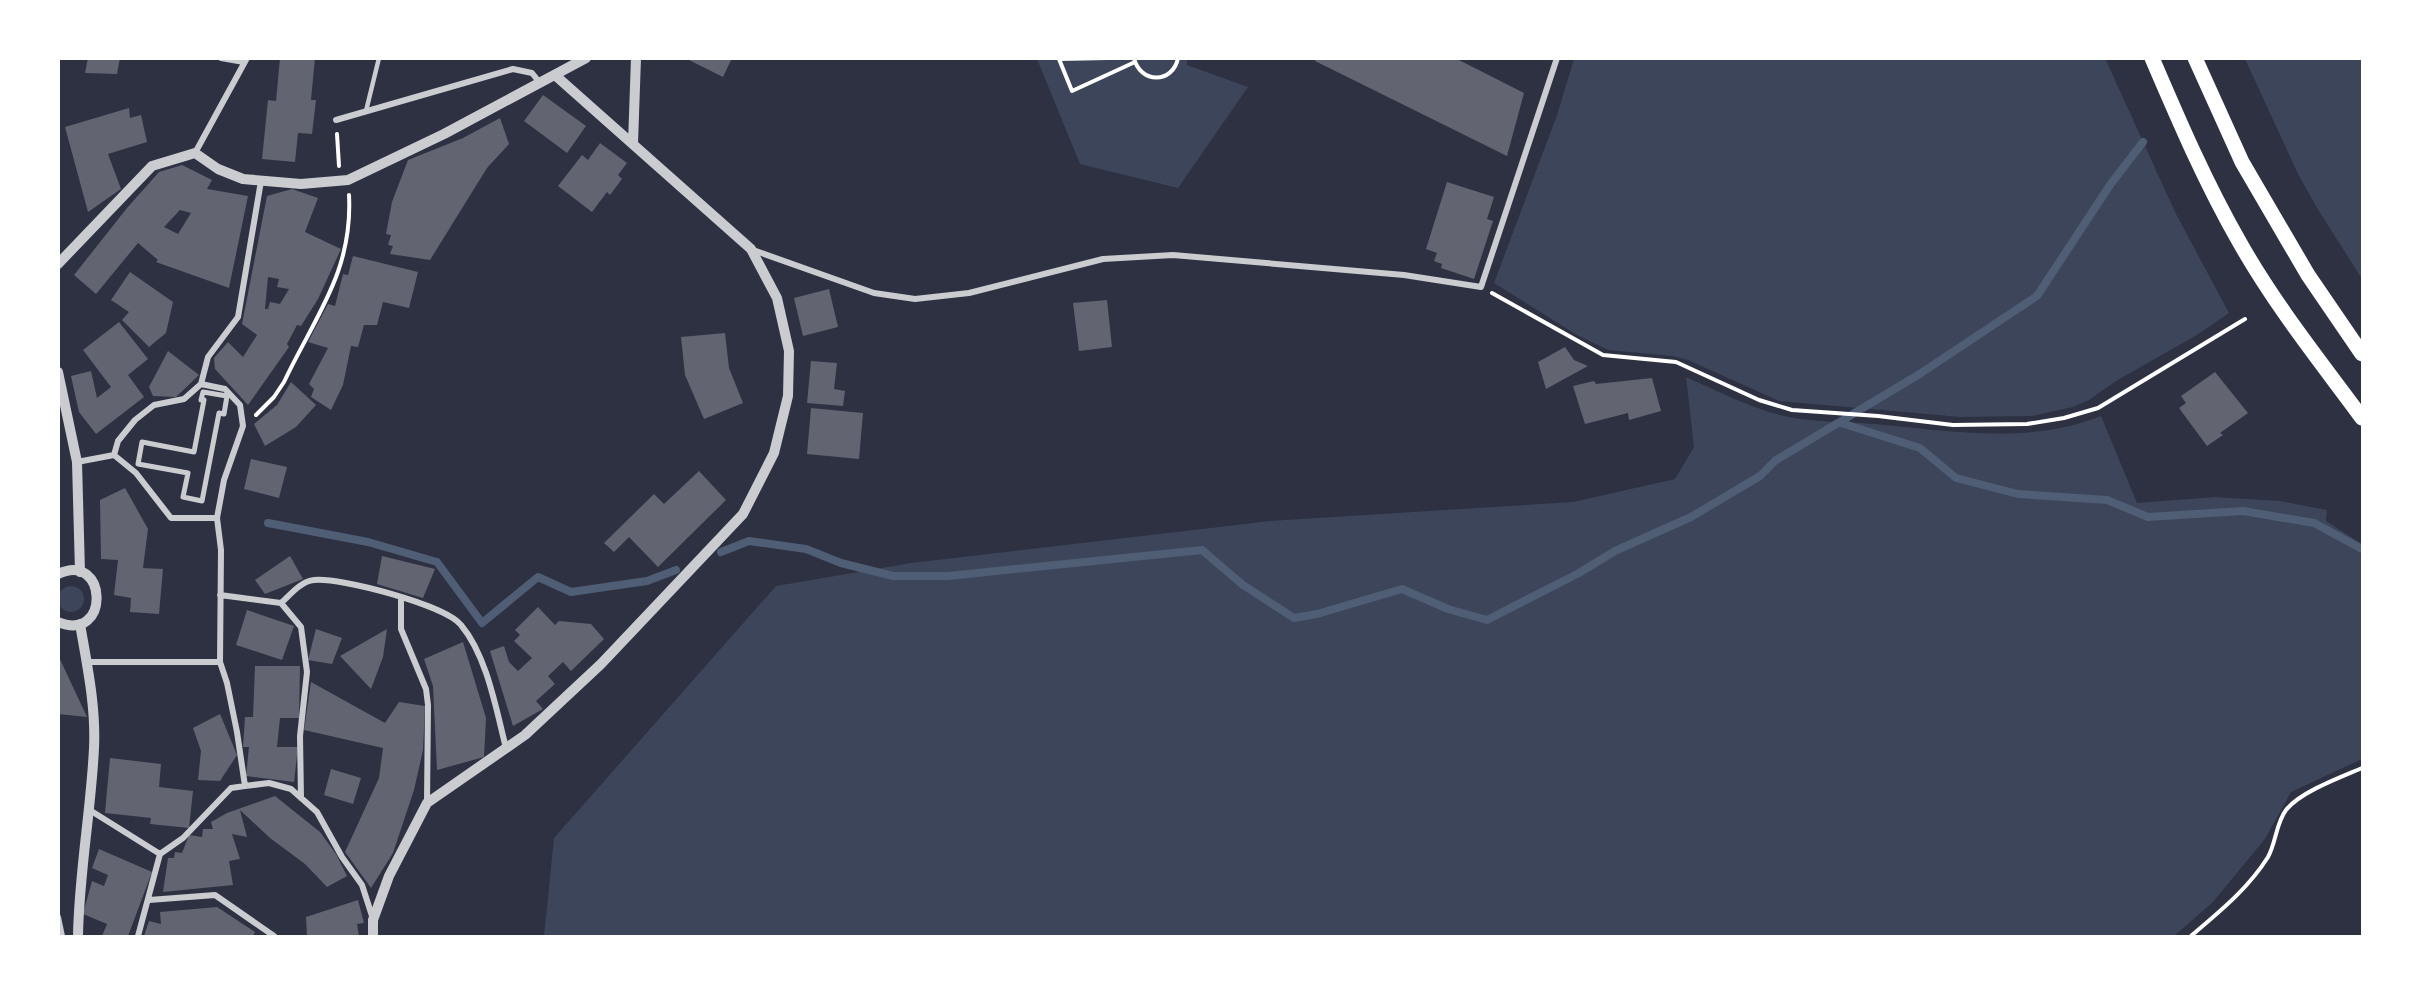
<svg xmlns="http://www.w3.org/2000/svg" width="2421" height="995" font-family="Raleway,sans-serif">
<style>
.green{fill:#3c4559}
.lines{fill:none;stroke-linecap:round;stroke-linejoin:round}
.stream{stroke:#4f5d75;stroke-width:8}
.building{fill:#626471;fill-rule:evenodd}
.path{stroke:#fff;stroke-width:4}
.service{stroke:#caccd0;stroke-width:4.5}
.pedestrian{stroke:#caccd0;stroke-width:5}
.minor{stroke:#caccd0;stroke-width:6}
.tertiary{stroke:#caccd0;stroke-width:10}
.primary{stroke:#fff;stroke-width:15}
</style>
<rect width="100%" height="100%" fill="#2d3142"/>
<path class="green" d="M 2105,58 L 2175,212 L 2229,313 L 2197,335 L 2116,381 L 2089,400 L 2073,407 L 2032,416 L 1960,417 L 1779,401 L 1688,360 L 1672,356 L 1608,350 L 1577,335 L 1494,283 L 1557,115 L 1574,59 Z
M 1037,59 L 1187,59 L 1187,65 L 1248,87 L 1178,188 L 1080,164 Z
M 2245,59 L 2362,59 L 2362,279 L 2317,208 L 2298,174 Z
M 1686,377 C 1718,391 1750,408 1784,416 C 1809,422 1848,422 1875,424 C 1951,431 2028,445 2101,416 L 2137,503 L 2215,497 L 2280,501 L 2327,510 L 2326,521 L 2362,544 L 2362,759 L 2291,792 L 2265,839 L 2212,903 L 2174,936 L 544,936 L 554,838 L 776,586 L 911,563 L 1270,521 L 1573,502 L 1675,479 L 1694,447 Z
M58 599a13 13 0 1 1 26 0a13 13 0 1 1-26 0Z"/>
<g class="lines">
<path class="stream" d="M 1841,423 L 1920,448 L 1956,478 L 2018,494 L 2107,500 L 2148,517 L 2243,511 L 2314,523 L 2362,549
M 268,523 L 368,542 L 437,562 L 482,623 L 538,577 L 571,592 L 647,581 L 676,570
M 721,552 L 749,541 L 806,549 L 841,563 L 893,576 L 948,576 L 1202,550 L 1243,585 L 1294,618 L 1317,614 L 1402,589 L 1448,609 L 1487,620 L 1579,573 L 1615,551 L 1691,517 L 1760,476 L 1776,460 L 1918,375 L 2037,296 L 2110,185 L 2143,142"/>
</g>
<path class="building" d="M 88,58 L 120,58 L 117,74 L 85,73 Z
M 280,58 L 315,58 L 311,100 L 316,100 L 312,134 L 298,133 L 295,162 L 262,159 L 268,100 L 276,101 Z
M 685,58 L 732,58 L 723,77 Z
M 1315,58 L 1455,58 L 1524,93 L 1507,156 L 1315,61 Z
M 543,95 L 586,126 L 567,153 L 524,121 Z
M 129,108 L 130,118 L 141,115 L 147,142 L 108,154 L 121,189 L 88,212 L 65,127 Z
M 500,118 L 509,144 L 487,168 L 430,260 L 390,254 L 393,246 L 388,245 L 391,235 L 386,234 L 392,202 L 408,160 L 463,138 Z
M 600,143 L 627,163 L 618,175 L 622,179 L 610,195 L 607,192 L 592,212 L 558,186 L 582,155 L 588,160 Z
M 182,165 L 212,180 L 207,189 L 248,196 L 229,288 L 156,262 L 158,260 L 138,243 L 96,294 L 74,275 L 127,208 L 159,172 ZM 180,210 L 191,213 L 178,234 L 164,227 Z
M 1447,182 L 1494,197 L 1487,219 L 1493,221 L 1474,279 L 1441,268 L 1442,264 L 1434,261 L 1437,253 L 1426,249 Z
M 292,189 L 318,198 L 305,232 L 341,249 L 318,299 L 301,326 L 297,325 L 287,344 L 289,347 L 248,405 L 215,369 L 214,358 L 228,342 L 243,357 L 257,335 L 242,324 L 267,196 ZM 268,277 L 279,279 L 277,287 L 289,289 L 280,304 L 270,302 L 268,309 L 265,309 Z
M 353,256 L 418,272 L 409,308 L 383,302 L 377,325 L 364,325 L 358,347 L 351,346 L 343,385 L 331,410 L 311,397 L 314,389 L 309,384 L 328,348 L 308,342 L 328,304 L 335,306 L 343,274 L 348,275 Z
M 130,272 L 173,302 L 166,333 L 149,347 L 122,320 L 129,312 L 111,300 Z
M 829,289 L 838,327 L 803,336 L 794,298 Z
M 1107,300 L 1112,347 L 1079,351 L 1073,303 Z
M 119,322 L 148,359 L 128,375 L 144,397 L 96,434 L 79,412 L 71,376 L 91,371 L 97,398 L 111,387 L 83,350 Z
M 725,333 L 729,368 L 743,403 L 704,419 L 685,375 L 681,337 Z
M 1565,347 L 1574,360 L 1588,366 L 1546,389 L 1538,362 Z
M 168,351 L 199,375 L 176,397 L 153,396 L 149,387 Z
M 811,361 L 837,363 L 834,389 L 845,391 L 843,406 L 807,403 Z
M 2215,372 L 2248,413 L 2220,433 L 2223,435 L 2207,446 L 2179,408 L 2186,403 L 2181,396 Z
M 1652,378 L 1661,411 L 1629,420 L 1628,413 L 1585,424 L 1573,386 L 1594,381 L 1596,384 Z
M 291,382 L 316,405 L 296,427 L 265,446 L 254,424 L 277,405 Z
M 811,408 L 863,413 L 859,459 L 807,454 Z
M 251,459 L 287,467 L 279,498 L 244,489 Z
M 699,471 L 726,500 L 658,567 L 629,537 L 614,552 L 604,543 L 654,494 L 664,504 Z
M 125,488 L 148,529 L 143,568 L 163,569 L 159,614 L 130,612 L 131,598 L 114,595 L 118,560 L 101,559 L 100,500 Z
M 290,556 L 303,579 L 265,594 L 255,580 Z
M 382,556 L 435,569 L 423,598 L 377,584 Z
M 538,607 L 555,625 L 559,621 L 591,624 L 604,639 L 571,671 L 563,662 L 548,676 L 555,684 L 536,701 L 543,709 L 513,726 L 490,651 L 504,646 L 509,662 L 518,671 L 532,658 L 514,641 L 520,635 L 515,630 Z
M 247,610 L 294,626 L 282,660 L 236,645 Z
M 316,629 L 342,638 L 332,664 L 308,660 Z
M 387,629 L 383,657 L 371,689 L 340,656 Z
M 463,642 L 486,718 L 484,757 L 437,770 L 433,686 L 424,659 Z
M 58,655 L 87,717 L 58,714 Z
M 255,666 L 300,666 L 299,718 L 280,718 L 277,747 L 298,747 L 294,782 L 246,776 L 249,747 L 243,747 L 245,717 L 253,717 Z
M 311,682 L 385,723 L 399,702 L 425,706 L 423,750 L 414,790 L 393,853 L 371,888 L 345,852 L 379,778 L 383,748 L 304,730 Z
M 220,714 L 237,755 L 220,781 L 198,780 L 201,751 L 193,728 Z
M 110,758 L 161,764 L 159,787 L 193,791 L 189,828 L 150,824 L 151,818 L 105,813 Z
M 331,769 L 361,778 L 353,804 L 324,795 Z
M 275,796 L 320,832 L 336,854 L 347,876 L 327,887 L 305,864 L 270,838 L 240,810 L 247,837 L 232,834 L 240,859 L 229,861 L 233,885 L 163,892 L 168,858 L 174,858 L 175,852 L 182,853 L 189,835 L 202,837 L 203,829 L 213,829 L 211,822 L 227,813 Z
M 99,849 L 152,872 L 128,936 L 102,936 L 107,924 L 83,914 L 92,881 L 104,886 L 108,875 L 92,868 Z
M 358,900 L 364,923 L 357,924 L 359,936 L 307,936 L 306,917 Z
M 217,907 L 255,932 L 253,936 L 144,936 L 149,921 L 161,924 L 160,912 Z"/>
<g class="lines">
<path class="path" d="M 1108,58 L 1059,59 L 1072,91 L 1135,62
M 1134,58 C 1140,84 1173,84 1178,58
M 337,134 L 339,166
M 1492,293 L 1603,355 L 1676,362 L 1759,400 L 1792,410 L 1878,416 L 1953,425 L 2027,424 L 2064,418 L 2098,408 L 2245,319
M 256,415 L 274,397 L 284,382 C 315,316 353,272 349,195
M 2191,936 C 2219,912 2248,889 2268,857 C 2276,843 2276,823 2286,810 C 2300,792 2341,777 2362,768"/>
<path class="service" d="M 366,111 L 379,58"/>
<path class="pedestrian" d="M 203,392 L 227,396 L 224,414 L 219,413 L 202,501 L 183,497 L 188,473 L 138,464 L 142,442 L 194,452 L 204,400 L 201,400 Z"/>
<path class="minor" d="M 221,58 L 244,62
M 336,120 L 513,69 L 532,73 L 540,83
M 195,153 L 247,58
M 753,250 L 874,293 L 915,299 L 969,293 L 1103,259 L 1173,255 L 1404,275 L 1481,287 L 1557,58
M 201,384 L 208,357 L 238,317 L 261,181
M 114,455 L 136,473 L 171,518 L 217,518
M 114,455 L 118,441 L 135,420 L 154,405 L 184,399 L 201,384
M 77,462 L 114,455
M 220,595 L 281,603 L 301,627 L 307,672 L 300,736 L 301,798
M 401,598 L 401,629 L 426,689 L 428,705 L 427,802
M 281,603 C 290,595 301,581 314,580 C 340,577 445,605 461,625 C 487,656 496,709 506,748
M 86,662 L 220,662
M 245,786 L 269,783 L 291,789 L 317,812 L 342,857 L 362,885 L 373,919
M 88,809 L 160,854
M 149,900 L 215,895 L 274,936
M 58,917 L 62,936
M 138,936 L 160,854 L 183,838 L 231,788 L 245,786 L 237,732 L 227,683 L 220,662 L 221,550 L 217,518 L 224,480 L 243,426 L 240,405 L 225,389 L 201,384"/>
<path class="tertiary" d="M 633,143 L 636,58
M 58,264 L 152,166 L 195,153 L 218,169 L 243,179 L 301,184 L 348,180 L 444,134 L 586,58
M 58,372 L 77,462 L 80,572
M 58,574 C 108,550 111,644 58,622
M 78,936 C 79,873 91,811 94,748 C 96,706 87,665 80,624
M 373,936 L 373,920 L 389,876 L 427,803 L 525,735 L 601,664 L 743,514 L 774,453 L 788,396 L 789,351 L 777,298 L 751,249 L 556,76"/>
<path class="primary" d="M 2152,58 C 2179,121 2206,184 2240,243 C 2275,305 2320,361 2362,418
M 2195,58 L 2242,162 L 2308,275 L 2362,354"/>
</g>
<rect width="2421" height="995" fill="none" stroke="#ffffff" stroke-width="120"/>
</svg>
